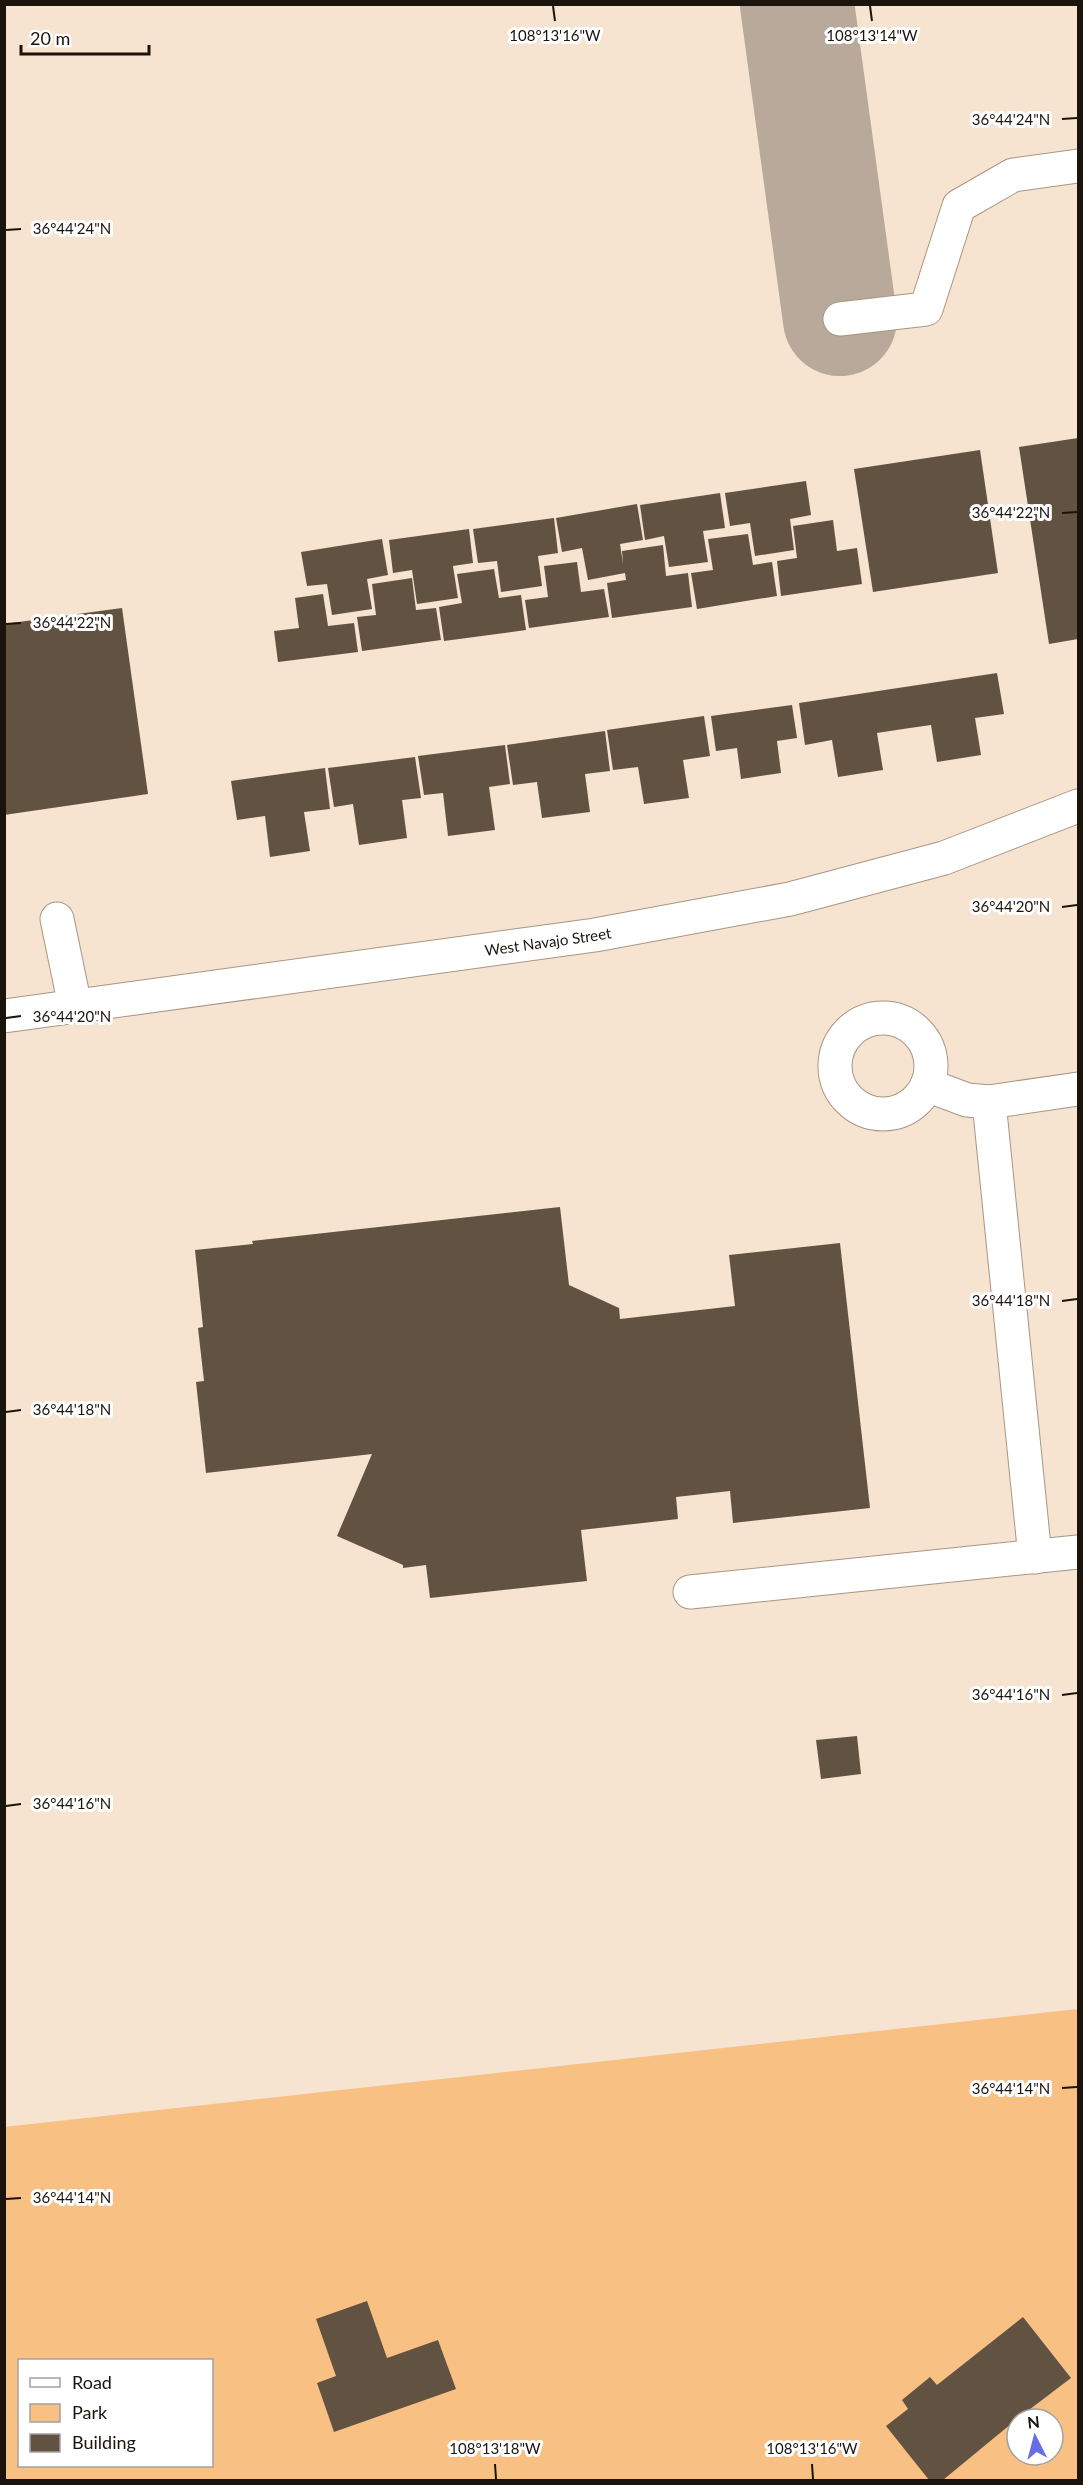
<svg xmlns="http://www.w3.org/2000/svg" width="1083" height="2485" font-family="Lato,sans-serif">
<style>
.green{fill:#f9c084;fill-rule:evenodd}
.lines{fill:none;stroke-linecap:round;stroke-linejoin:round}
.taxiway{stroke:#b8a99a;stroke-width:114}
.building{fill:#625242}
.minor-casing{stroke:#a89684;stroke-width:35}
.minor{stroke:#fff;stroke-width:33}
.ticks{fill:none;stroke:#1a140d;stroke-width:2}
.labels{text-anchor:middle;dominant-baseline:central;stroke-width:6;stroke-linejoin:round;paint-order:stroke}
.street-label{font-size:15px;fill:#1a140d;stroke:#fff}
.ticks-label{font-size:15px;text-anchor:middle;fill:#1a140d;stroke:#fff;stroke-width:6;stroke-linejoin:round;paint-order:stroke}
</style>
<rect width="100%" height="100%" fill="#f6e3d0"/>
<path class="green" d="M 1078,2009 L 1078,2480 L 5,2480 L 4,2127 ZM 20,2360 L 212,2360 L 212,2466 L 20,2466 ZM 1017,2419 L 1053,2419 L 1053,2455 L 1017,2455 Z"/>
<g class="lines">
<path class="taxiway" d="M 797,4 L 840,319"/>
</g>
<path class="building" d="M 1078,438 L 1078,639 L 1049,644 L 1019,447 Z
M 980,450 L 998,573 L 873,592 L 854,469 Z
M 806,481 L 811,515 L 790,519 L 794,550 L 755,556 L 750,523 L 730,526 L 725,493 Z
M 720,493 L 725,528 L 703,531 L 708,562 L 669,567 L 664,536 L 645,540 L 640,505 Z
M 637,504 L 643,540 L 620,544 L 623,564 L 622,551 L 663,545 L 666,576 L 688,573 L 692,607 L 612,618 L 607,583 L 626,580 L 625,573 L 588,580 L 582,548 L 562,552 L 556,518 Z
M 554,518 L 558,553 L 538,556 L 542,586 L 501,592 L 497,561 L 478,563 L 473,529 Z
M 833,520 L 837,551 L 857,548 L 862,584 L 781,596 L 777,561 L 797,558 L 793,526 Z
M 469,529 L 473,563 L 453,566 L 458,598 L 417,604 L 412,570 L 393,573 L 389,540 Z
M 748,534 L 753,565 L 772,562 L 777,596 L 697,609 L 691,573 L 713,570 L 708,539 Z
M 382,539 L 388,575 L 367,579 L 372,609 L 332,615 L 327,584 L 307,586 L 301,552 Z
M 577,562 L 581,592 L 604,589 L 609,617 L 529,628 L 525,600 L 548,597 L 544,566 Z
M 494,569 L 499,598 L 521,595 L 526,630 L 444,641 L 439,607 L 462,603 L 457,574 Z
M 412,578 L 416,610 L 436,608 L 441,640 L 362,651 L 357,617 L 376,615 L 372,584 Z
M 323,594 L 328,626 L 354,623 L 358,652 L 278,662 L 274,631 L 299,628 L 295,598 Z
M 122,608 L 148,794 L 4,815 L 4,624 Z
M 997,673 L 1004,714 L 975,718 L 981,755 L 937,762 L 931,725 L 903,729 L 877,733 L 883,770 L 838,777 L 832,740 L 805,745 L 799,703 Z
M 792,705 L 797,738 L 777,741 L 781,773 L 741,779 L 737,748 L 716,751 L 711,716 Z
M 704,716 L 710,756 L 683,760 L 689,798 L 644,804 L 638,767 L 613,770 L 607,730 Z
M 605,731 L 610,771 L 585,774 L 590,812 L 542,818 L 537,782 L 513,785 L 507,745 Z
M 505,745 L 510,784 L 489,787 L 495,830 L 448,836 L 443,793 L 424,795 L 418,756 Z
M 415,757 L 421,798 L 402,800 L 407,838 L 359,845 L 353,804 L 334,807 L 328,768 Z
M 325,768 L 330,809 L 304,812 L 310,851 L 270,857 L 265,816 L 237,820 L 231,781 Z
M 560,1207 L 569,1285 L 619,1308 L 620,1319 L 735,1306 L 729,1255 L 840,1243 L 870,1508 L 733,1523 L 730,1491 L 676,1497 L 678,1519 L 581,1530 L 587,1581 L 430,1598 L 426,1565 L 403,1568 L 403,1565 L 337,1536 L 372,1454 L 206,1473 L 196,1382 L 204,1381 L 198,1328 L 203,1327 L 195,1250 L 253,1244 L 252,1241 Z
M 857,1736 L 861,1774 L 821,1779 L 816,1740 Z
M 367,2301 L 387,2358 L 438,2340 L 456,2389 L 334,2432 L 317,2383 L 336,2376 L 316,2319 Z
M 1023,2317 L 1071,2378 L 1017,2419 L 943,2480 L 929,2480 L 886,2426 L 908,2409 L 902,2400 L 930,2377 L 937,2385 Z"/>
<g class="lines">
<g class="minor-casing">
<g id="minor">
<path d="M 840,319 L 926,309 L 959,206 L 1013,175 L 1078,166"/>
<path d="M 57,919 L 75,1006"/>
<path id="s1" d="M 4,1016 L 595,935 L 790,899 L 944,858 L 1078,806"/>
<circle cx="883" cy="1066" r="48"/>
<path d="M 927,1085 L 967,1100 L 989,1102 L 1078,1089"/>
<path d="M 989,1102 L 1035,1557"/>
<path d="M 690,1592 L 1078,1552"/>
</g>
</g>
<use href="#minor" class="minor"/>
</g>
<path class="ticks" d="M 553,6 L 555,21M 870,6 L 872,21M 1062,119 L 1077,118M 6,230 L 21,229M 1062,513 L 1077,512M 6,624 L 21,623M 1062,907 L 1077,905M 6,1018 L 21,1016M 1062,1301 L 1077,1299M 6,1412 L 21,1410M 1062,1695 L 1077,1693M 6,1806 L 21,1804M 1062,2088 L 1077,2087M 6,2199 L 21,2198M 495,2464 L 496,2479M 812,2464 L 813,2479"/>
<g class="labels">
<g class="street-label">
<text stroke="none"><textPath href="#s1" startOffset="549">West Navajo Street</textPath></text>
</g>
</g>
<g class="ticks-label">
<text x="555" y="41">108°13'16"W</text>
<text x="872" y="41">108°13'14"W</text>
<text x="1011" y="125">36°44'24"N</text>
<text x="72" y="234">36°44'24"N</text>
<text x="1011" y="518">36°44'22"N</text>
<text x="72" y="628">36°44'22"N</text>
<text x="1011" y="912">36°44'20"N</text>
<text x="72" y="1022">36°44'20"N</text>
<text x="1011" y="1306">36°44'18"N</text>
<text x="72" y="1415">36°44'18"N</text>
<text x="1011" y="1700">36°44'16"N</text>
<text x="72" y="1809">36°44'16"N</text>
<text x="1011" y="2094">36°44'14"N</text>
<text x="72" y="2203">36°44'14"N</text>
<text x="495" y="2454">108°13'18"W</text>
<text x="812" y="2454">108°13'16"W</text>
</g>
<rect width="1083" height="2485" fill="none" stroke="#1a140d" stroke-width="12"/>
<rect x="18" y="2359" width="195" height="108" fill="#ffffff" stroke="#a3a19e" stroke-width="1.5"/>
<rect x="30" y="2378" width="30" height="9" fill="#ffffff" stroke="#a3a19e" stroke-width="1.5"/>
<text x="72" y="2389" font-size="18" fill="#1a140d">Road</text>
<rect x="30" y="2404" width="30" height="18" fill="#f9c084" stroke="#a3a19e" stroke-width="1.5"/>
<text x="72" y="2419" font-size="18" fill="#1a140d">Park</text>
<rect x="30" y="2434" width="30" height="18" fill="#625242" stroke="#a3a19e" stroke-width="1.5"/>
<text x="72" y="2449" font-size="18" fill="#1a140d">Building</text>
<g transform="translate(1035 2437) rotate(354)"><circle r="28" fill="#ffffff" stroke="#a3a19e" stroke-width="1.5"/>
<path d="M0-4.5L10 22L0 15L-10 22Z" fill="#676de6"/>
<text y="-9" font-size="16" font-weight="bold" text-anchor="middle" fill="#1a140d">N</text>
</g>
<path d="M21 45v9h128v-9" fill="none" stroke="#1a140d" stroke-width="3"/>
<text x="30" y="45" font-size="18" fill="#1a140d" stroke="#ffffff" stroke-width="4.5" paint-order="stroke">20 m</text>
</svg>
